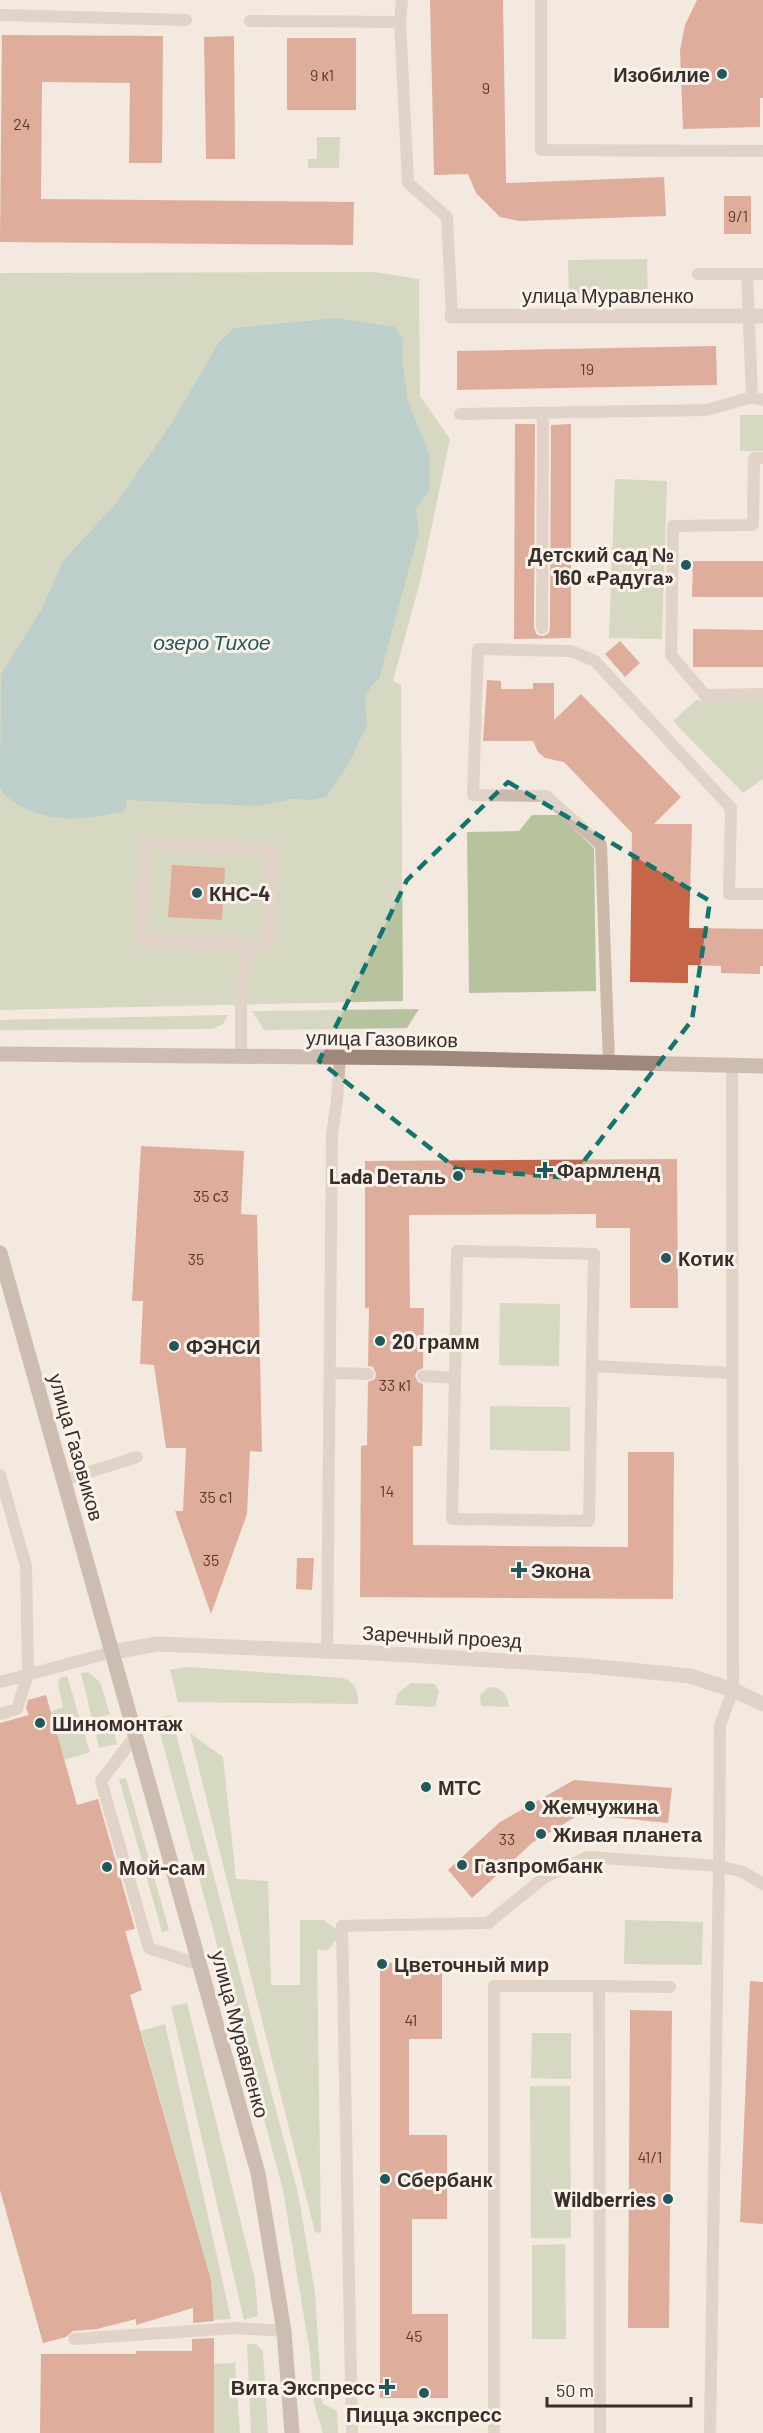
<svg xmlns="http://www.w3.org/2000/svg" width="763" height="2433" font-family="Barlow,sans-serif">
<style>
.green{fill:#b7c39e}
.water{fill:#7db0b1}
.building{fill:#c76549}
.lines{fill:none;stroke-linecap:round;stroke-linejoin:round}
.service{stroke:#ccb9aa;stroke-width:12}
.minor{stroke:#ccb9aa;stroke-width:15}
.tertiary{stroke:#ccb9aa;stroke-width:15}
.secondary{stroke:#9f887b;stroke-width:15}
.marked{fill:none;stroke:#0f766e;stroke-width:4.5;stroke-dasharray:12 8;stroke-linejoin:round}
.poi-dot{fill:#1f595b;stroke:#faf3eb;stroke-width:2}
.labels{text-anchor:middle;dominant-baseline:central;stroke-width:6;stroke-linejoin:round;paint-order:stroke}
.number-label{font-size:16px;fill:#5c3c32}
.poi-label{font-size:20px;font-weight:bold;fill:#392e2a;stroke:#faf3eb;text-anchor:start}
.street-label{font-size:20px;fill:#392e2a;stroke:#faf3eb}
.water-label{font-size:21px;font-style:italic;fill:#1f595b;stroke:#faf3eb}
</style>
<rect width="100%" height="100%" fill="#f3e9df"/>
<path class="green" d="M 317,137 L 340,137 L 339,168 L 308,168 L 308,159 L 317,159 Z
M 647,259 L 648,303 L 569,304 L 568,260 Z
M 374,272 L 419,279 L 420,396 L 450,439 L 421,578 L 393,681 L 401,685 L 403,1001 L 0,1010 L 0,273 Z
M 740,415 L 763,415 L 763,451 L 740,451 Z
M 615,479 L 667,481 L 662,639 L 609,638 Z
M 696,700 L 763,700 L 763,779 L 743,793 L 673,721 Z
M 532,815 L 559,815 L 594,848 L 596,991 L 469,993 L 467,832 L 519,831 Z
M 419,1009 L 407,1028 L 264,1030 L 252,1011 Z
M 228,1015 L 223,1024 L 213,1029 L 0,1030 L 0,1020 Z
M 500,1303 L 560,1304 L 559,1366 L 499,1365 Z
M 490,1406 L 570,1407 L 570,1451 L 490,1450 Z
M 187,1667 L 343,1678 C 356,1683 358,1690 358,1704 L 178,1702 L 170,1670 Z
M 88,1672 L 100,1682 L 110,1714 L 92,1719 L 81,1673 Z
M 67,1676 L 90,1752 L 64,1760 L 51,1712 L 63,1707 L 58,1684 L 60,1678 Z
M 411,1683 L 435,1684 L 439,1691 L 435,1707 L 395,1705 L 397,1694 Z
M 493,1687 C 505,1690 507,1696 509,1707 L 481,1706 L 480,1696 L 486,1689 Z
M 171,1715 L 298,2193 L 315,2293 L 322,2403 L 337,2411 L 338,2433 L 323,2433 L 314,2403 L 310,2353 L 283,2190 L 156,1718 Z
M 114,1731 L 117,1744 L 99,1748 L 96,1735 Z
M 190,1733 L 223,1757 L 236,1879 L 268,1881 L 271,1985 L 300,1985 L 300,1920 L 324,1920 L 337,1930 L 337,1939 L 328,1950 L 317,1950 L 321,2233 L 315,2232 Z
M 126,1778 L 169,1930 L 162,1932 L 119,1779 Z
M 625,1920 L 703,1922 L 702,1965 L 624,1964 Z
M 187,2003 L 255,2280 L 258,2316 L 244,2320 L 171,2006 Z
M 165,2024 L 231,2319 L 214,2320 L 211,2280 L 141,2031 Z
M 532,2033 L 571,2033 L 571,2079 L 531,2078 Z
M 530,2086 L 570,2086 L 571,2238 L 531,2238 Z
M 565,2244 L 566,2339 L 532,2339 L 532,2245 Z
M 247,2344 L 256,2344 L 263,2351 L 268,2433 L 251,2433 Z
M 235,2363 L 240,2433 L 214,2433 L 214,2364 Z"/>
<path class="water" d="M 337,318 L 395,327 L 403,338 L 402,361 L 408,401 L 430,456 L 429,491 L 416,509 L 419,532 L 379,679 L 371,686 L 365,698 L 367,725 L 348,765 L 326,797 L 312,800 L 292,799 L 257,806 L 127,800 L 125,811 C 88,819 53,825 19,805 C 10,799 4,797 0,786 L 1,674 L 42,609 L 63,561 L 117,502 L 173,421 L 219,342 L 234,328 Z"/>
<path class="building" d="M 430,0 L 503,0 L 506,183 L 664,177 L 666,216 L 519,221 L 500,217 L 476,193 L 468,174 L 434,175 Z
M 697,0 L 763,0 L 763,98 L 760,98 L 760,127 L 683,129 L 680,50 L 685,25 Z
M 2,35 L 163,36 L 162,163 L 129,163 L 130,83 L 42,82 L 41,199 L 354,202 L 353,245 L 0,242 Z
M 234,36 L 235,159 L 206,159 L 204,37 Z
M 287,38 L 356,38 L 356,110 L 287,110 Z
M 724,196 L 751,196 L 751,234 L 724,234 Z
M 716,346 L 717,385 L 457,390 L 457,351 Z
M 515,424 L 535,424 L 534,628 L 537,635 L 543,636 L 549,633 L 550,628 L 551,425 L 571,424 L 571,638 L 514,639 Z
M 693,561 L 763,561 L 763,597 L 692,597 Z
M 693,629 L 763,630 L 763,667 L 693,667 Z
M 620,641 L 640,663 L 625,677 L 605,654 Z
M 487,680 L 501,681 L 501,689 L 533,689 L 533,683 L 554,683 L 554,720 L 581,694 L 681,797 L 654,824 L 692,824 L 689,928 L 763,929 L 763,966 L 760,966 L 760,974 L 721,973 L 721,966 L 688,965 L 688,983 L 630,982 L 632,833 L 564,762 L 545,758 L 538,752 L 533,741 L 483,741 Z
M 172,865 L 225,868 L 222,920 L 168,917 Z
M 141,1146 L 244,1151 L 241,1214 L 257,1215 L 262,1452 L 250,1451 L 247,1514 L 211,1614 L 175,1511 L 183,1511 L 186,1448 L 166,1448 L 154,1365 L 140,1364 L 143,1301 L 132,1301 Z
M 677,1159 L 678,1308 L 630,1308 L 630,1228 L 596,1228 L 596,1214 L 409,1215 L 410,1308 L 424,1308 L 423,1368 L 417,1371 L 415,1376 L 418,1382 L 423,1384 L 422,1446 L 413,1446 L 413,1545 L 628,1547 L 628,1452 L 674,1452 L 673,1599 L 360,1597 L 361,1446 L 367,1445 L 368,1382 L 375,1379 L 376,1374 L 373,1367 L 368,1366 L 369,1307 L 365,1309 L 365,1161 Z
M 297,1558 L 314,1558 L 312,1590 L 296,1589 Z
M 46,1695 L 77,1805 L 98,1799 L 135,1929 L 125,1931 L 142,1990 L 130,1995 L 211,2280 L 214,2321 L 193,2323 L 193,2308 L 136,2325 L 136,2319 L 97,2329 L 73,2331 L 66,2337 L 43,2343 L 0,2190 L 0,1723 L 29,1715 L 26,1708 L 28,1700 Z
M 574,1780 L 672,1788 L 668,1823 L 580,1814 L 532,1843 L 472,1898 L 448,1870 L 500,1822 Z
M 442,1962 L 442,2039 L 409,2039 L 409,2135 L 447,2135 L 447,2219 L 412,2219 L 412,2314 L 448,2314 L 448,2398 L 380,2398 L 380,1963 Z
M 750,1981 L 763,1982 L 763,2224 L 740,2222 Z
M 630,2010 L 672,2011 L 669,2328 L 628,2328 Z
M 214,2338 L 214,2433 L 40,2433 L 41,2354 L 136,2354 L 136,2351 L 192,2351 L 192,2339 Z"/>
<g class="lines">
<path class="service" d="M 402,0 L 400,22 L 408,183 L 447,217 L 452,316
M 541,0 L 541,150 L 763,151
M 0,15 L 186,20
M 250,21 L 400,22
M 698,274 L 747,274 L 752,397
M 747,274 L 763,274
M 460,414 L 707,410 L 752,397 L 763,400
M 763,458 L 754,458 L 753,525 L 673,526 L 671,655 L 705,695 L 763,694
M 542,628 L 543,414
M 241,1057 L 241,1007 L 247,945 L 267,946 L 272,850 L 146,843 L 141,940 L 247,945
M 609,1063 L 601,845 L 546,796 L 473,795 L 478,649 L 571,651 L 595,661 L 731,808 L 729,894 L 763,894
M 732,1065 L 733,1690 L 720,1725 L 719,1866 L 743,1872 L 763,1884
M 592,1366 L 732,1373
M 330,1373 L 368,1374
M 423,1376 L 455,1378 L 452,1519 L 589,1521 L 594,1254 L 457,1251 L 455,1378
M 0,1475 L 26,1566 L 28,1674 L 17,1709 L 0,1714
M 64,1480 L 137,1457
M 327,1651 L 332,1134 L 337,1100 L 340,1058
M 0,1682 L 113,1652
M 136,1735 L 101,1781 L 149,1948 L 200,1965
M 74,2339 L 237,2328 L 284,2331
M 352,2433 L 342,1926 L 488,1923 L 545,1877 L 588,1857 L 719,1866 L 710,2433
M 494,2433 L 494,1986 L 599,1986
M 600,2433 L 599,1986 L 670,1987"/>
<path class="minor" d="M 452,316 L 763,316"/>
<path class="tertiary" d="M 113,1652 L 157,1644 L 375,1653 L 589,1666 L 690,1676 L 733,1690 L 763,1704"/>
<path class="secondary" d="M 0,1054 L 429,1058 L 763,1066
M 0,1253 L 258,2173 L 284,2331 L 292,2433"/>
</g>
<path d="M0 0H763V2433H0ZM 508,782 L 710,901 L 692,1020 L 571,1178 L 457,1169 L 319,1061 L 407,880 Z" fill="#f3e9df" fill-opacity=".55" fill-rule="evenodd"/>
<path class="marked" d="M 508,782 L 710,901 L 692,1020 L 571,1178 L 457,1169 L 319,1061 L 407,880 Z"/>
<g class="poi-dot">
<circle cx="722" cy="74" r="6"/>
<circle cx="686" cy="565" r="6"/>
<circle cx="197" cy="893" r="6"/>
<path d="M542 1161h6v6h6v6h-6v6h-6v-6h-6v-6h6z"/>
<circle cx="458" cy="1176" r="6"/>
<circle cx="666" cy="1258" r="6"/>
<circle cx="380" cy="1341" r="6"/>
<circle cx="174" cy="1346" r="6"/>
<path d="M516 1561h6v6h6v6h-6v6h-6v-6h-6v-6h6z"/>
<circle cx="40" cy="1723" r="6"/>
<circle cx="426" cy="1787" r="6"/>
<circle cx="530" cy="1806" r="6"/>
<circle cx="541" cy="1834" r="6"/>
<circle cx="462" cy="1865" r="6"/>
<circle cx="107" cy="1867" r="6"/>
<circle cx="382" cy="1964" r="6"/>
<circle cx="385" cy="2179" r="6"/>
<circle cx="668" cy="2199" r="6"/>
<path d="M384 2378h6v6h6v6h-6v6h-6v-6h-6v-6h6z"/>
<circle cx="424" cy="2393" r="6"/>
</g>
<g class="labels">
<g class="number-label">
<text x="322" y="74">9 к1</text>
<text x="486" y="87">9</text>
<text x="22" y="123">24</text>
<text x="738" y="215">9/1</text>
<text x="587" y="368">19</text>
<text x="211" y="1195">35 с3</text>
<text x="196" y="1258">35</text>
<text x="395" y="1384">33 к1</text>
<text x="387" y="1490">14</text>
<text x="216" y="1496">35 с1</text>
<text x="211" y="1559">35</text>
<text x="507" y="1838">33</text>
<text x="411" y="2019">41</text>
<text x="650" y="2156">41/1</text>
<text x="414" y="2335">45</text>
</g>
<g class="poi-label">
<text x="710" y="74" text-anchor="end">Изобилие</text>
<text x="674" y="554" text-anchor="end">Детский сад №<tspan x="674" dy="23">160 «Радуга»</tspan></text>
<text x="209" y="893">КНС-4</text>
<text x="557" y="1170">Фармленд</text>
<text x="446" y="1176" text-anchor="end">Lada Dеталь</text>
<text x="678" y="1258">Котик</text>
<text x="392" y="1341">20 грамм</text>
<text x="186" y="1346">ФЭНСИ</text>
<text x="531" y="1570">Экона</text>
<text x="52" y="1723">Шиномонтаж</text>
<text x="438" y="1787">МТС</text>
<text x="542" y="1806">Жемчужина</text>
<text x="553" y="1834">Живая планета</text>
<text x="474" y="1865">Газпромбанк</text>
<text x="119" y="1867">Мой-сам</text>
<text x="394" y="1964">Цветочный мир</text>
<text x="397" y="2179">Сбербанк</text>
<text x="656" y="2199" text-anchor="end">Wildberries</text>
<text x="375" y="2387" text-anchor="end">Вита Экспресс</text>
<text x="424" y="2414" text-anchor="middle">Пицца экспресс</text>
</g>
<g class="street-label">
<text x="608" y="295">улица Муравленко</text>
<text transform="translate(382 1038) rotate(1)">улица Газовиков</text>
<text transform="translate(77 1447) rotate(74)">улица Газовиков</text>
<text transform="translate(442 1636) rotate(3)">Заречный проезд</text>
<text transform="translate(241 2034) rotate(75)">улица Муравленко</text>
</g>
<g class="water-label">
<text x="212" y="641">озеро Тихое</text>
</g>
</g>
<path d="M547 2397v9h144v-9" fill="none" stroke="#392e2a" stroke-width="3"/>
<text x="556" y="2397" font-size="18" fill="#392e2a" stroke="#faf3eb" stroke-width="4.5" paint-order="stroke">50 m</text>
</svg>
